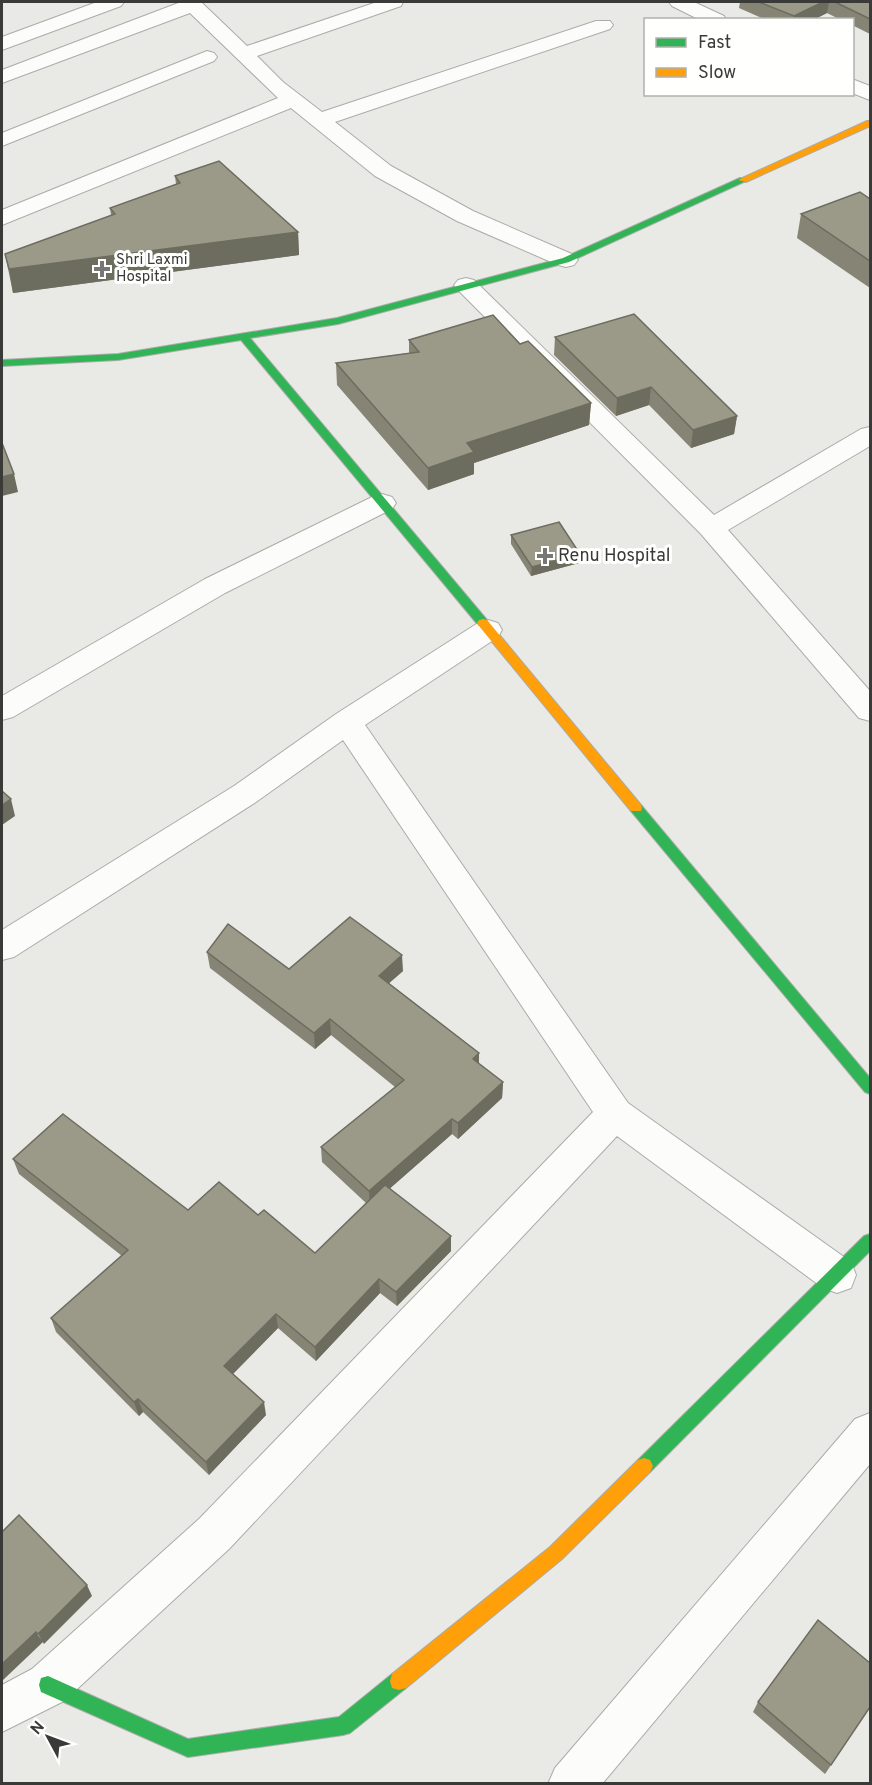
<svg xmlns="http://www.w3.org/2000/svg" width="872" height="1785" font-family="Overpass,sans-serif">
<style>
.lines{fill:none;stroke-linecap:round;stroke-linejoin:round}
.street-casing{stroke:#ababa9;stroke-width:2}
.fast-casing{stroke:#ababa9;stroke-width:2}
.slow-casing{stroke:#ababa9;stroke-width:2}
.street{fill:#fcfcfb;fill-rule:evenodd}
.fast{fill:#30b455;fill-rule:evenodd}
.slow{fill:#ff9f0a;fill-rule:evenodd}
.wall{fill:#858475}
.shaded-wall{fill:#6c6c5f}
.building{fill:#9b9a88;stroke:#6c6c5f;stroke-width:1.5}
.poi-dot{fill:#777775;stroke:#fffffe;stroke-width:2}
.labels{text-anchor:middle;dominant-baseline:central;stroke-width:6;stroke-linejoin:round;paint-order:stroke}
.far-poi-label{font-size:15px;fill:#3a3a38;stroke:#fffffe;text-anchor:start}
.poi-label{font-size:18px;fill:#3a3a38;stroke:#fffffe;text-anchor:start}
</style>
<rect width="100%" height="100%" fill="#e9e9e6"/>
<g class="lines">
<g class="street-casing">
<path id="street" d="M 97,2 L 124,2 L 121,6 L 2,50 L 2,37 Z
M 181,2 L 201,2 L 247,46 L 377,2 L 403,2 L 401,6 L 257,56 L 283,82 L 322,112 L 596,21 L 610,21 L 613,25 L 610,29 L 335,122 L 391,166 L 473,211 L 574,255 L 578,260 L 574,265 L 566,267 L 558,265 L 457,221 L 375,176 L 291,108 L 2,225 L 2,210 L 278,98 L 190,13 L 2,83 L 2,70 Z
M 669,2 L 694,2 L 724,16 L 726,20 L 700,20 L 672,6 Z
M 207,51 L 214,53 L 217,57 L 214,61 L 2,146 L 2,133 Z
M 852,79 L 870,86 L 870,100 L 852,93 Z
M 466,278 L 474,280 L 714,515 L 861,429 L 870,427 L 870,446 L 728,530 L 870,691 L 870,721 L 859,718 L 701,534 L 458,290 L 454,285 L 458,280 Z
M 382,494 L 392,497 L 396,503 L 392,509 L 225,593 L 13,717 L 2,720 L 2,696 L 205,579 L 372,497 Z
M 488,620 L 498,623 L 502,630 L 498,637 L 365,725 L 628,1103 L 851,1262 L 856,1275 L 851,1288 L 837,1293 L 823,1288 L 617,1136 L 229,1549 L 64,1701 L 2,1732 L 2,1685 L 32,1669 L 199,1519 L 593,1112 L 343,740 L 256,802 L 14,957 L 2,960 L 2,930 L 234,786 L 336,714 L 478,623 Z
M 870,1413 L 870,1464 L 602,1784 L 548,1784 L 555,1768 L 855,1419 Z"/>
</g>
<g class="fast-casing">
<path id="fast" d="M 740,178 L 748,180 L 569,262 L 338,324 L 250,338 L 487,620 L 489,623 L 487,626 L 479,626 L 241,340 L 118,360 L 2,366 L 2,360 L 118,354 L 337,318 L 563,258 Z
M 636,803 L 641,805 L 870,1078 L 870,1094 L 865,1092 L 631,811 L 630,808 Z
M 870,1234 L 870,1251 L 650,1472 L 644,1474 L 638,1472 L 635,1466 L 638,1460 L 864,1236 Z
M 399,1672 L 406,1674 L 408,1681 L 406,1688 L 350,1733 L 343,1735 L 188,1757 L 41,1692 L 39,1685 L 41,1678 L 48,1676 L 188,1739 L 339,1717 L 392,1674 Z"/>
</g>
<g class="slow-casing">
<path id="slow" d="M 867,121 L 870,121 L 870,126 L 746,182 L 738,180 Z
M 483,619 L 487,620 L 641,805 L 642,808 L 641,811 L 631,811 L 479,626 L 477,623 L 479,620 Z
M 644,1458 L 650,1460 L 653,1466 L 650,1472 L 562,1559 L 406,1688 L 399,1690 L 392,1688 L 390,1681 L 392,1674 L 550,1547 L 638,1460 Z"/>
</g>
<use href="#street" class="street"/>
<use href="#fast" class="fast"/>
<use href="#slow" class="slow"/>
</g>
<path class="wall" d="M 740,2 L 870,2 L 870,34 L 852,25 L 852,20 L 841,20 L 827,13 L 813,20 L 766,20 L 739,8 Z
M 175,176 L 298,232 L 299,255 L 13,293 L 5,254 L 111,215 L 110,208 L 176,184 Z
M 870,199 L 870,288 L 797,238 L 801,214 Z
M 555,337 L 737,416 L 734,434 L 691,448 L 649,405 L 616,416 L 554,355 Z
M 409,340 L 520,344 L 591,403 L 589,425 L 474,463 L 474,474 L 428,490 L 337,385 L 336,363 L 409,353 Z
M 511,535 L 580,554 L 579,563 L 531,576 L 511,544 Z
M 207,952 L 289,969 L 403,971 L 389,983 L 479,1053 L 479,1063 L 503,1082 L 502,1098 L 458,1139 L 452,1134 L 390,1188 L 451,1251 L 397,1306 L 380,1293 L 316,1361 L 278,1328 L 233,1374 L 266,1415 L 209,1475 L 143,1412 L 139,1416 L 56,1332 L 51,1318 L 122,1256 L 19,1174 L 13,1159 L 188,1210 L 258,1215 L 315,1253 L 366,1203 L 322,1162 L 321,1147 L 395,1087 L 331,1035 L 315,1049 L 210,968 Z
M 758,1702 L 870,1707 L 825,1774 L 753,1712 Z"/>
<path class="shaded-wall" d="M 823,2 L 829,2 L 827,13 L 813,20 L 793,20 L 794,16 Z
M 298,232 L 299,255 L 13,293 L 9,269 Z
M 651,387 L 649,405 L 616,416 L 617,398 Z
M 591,403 L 589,425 L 474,463 L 474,474 L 428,490 L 428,468 L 467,443 Z
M 737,416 L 734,434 L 691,448 L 693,430 Z
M 14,474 L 18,492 L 2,496 L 2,477 Z
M 580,554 L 579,563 L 531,576 L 532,567 Z
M 11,799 L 15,816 L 2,825 L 2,805 Z
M 402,955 L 403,971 L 379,992 L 379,976 Z
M 330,1019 L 331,1035 L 315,1049 L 314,1033 Z
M 479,1053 L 479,1069 L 473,1059 Z
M 503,1082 L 502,1098 L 458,1139 L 458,1123 Z
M 452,1119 L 452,1134 L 370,1206 L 369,1191 Z
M 451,1236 L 451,1251 L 397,1306 L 396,1292 Z
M 379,1279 L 380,1293 L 316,1361 L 315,1347 Z
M 276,1314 L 278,1328 L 227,1380 L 224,1366 Z
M 138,1399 L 143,1412 L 139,1416 L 134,1402 Z
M 264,1402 L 266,1415 L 209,1475 L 206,1462 Z
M 87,1585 L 92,1596 L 44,1644 L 38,1634 Z
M 36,1632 L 43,1642 L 2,1681 L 2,1664 Z"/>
<path class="building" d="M 759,2 L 823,2 L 794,16 Z
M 835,2 L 870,2 L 870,19 Z
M 219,161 L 298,232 L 9,269 L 5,254 L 115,214 L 110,208 L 180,183 L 175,176 Z
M 860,192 L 870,199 L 870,261 L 801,214 Z
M 634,314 L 737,416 L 693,430 L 651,387 L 617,398 L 555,337 Z
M 493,315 L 520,344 L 528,341 L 591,403 L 467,443 L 474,452 L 428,468 L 336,363 L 419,352 L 409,340 Z
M 2,443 L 14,474 L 2,477 Z
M 559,522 L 580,554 L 532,567 L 511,535 Z
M 2,791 L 11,799 L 2,805 Z
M 350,917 L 402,955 L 379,976 L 479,1053 L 473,1059 L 503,1082 L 458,1123 L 452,1119 L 369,1191 L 321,1147 L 404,1080 L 330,1019 L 314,1033 L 207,952 L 228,924 L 289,969 Z
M 63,1114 L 188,1210 L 219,1182 L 258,1215 L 264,1210 L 315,1253 L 385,1185 L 451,1236 L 396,1292 L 379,1279 L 315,1347 L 276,1314 L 224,1366 L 264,1402 L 206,1462 L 138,1399 L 134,1402 L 51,1318 L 128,1250 L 13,1159 Z
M 19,1515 L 87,1585 L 38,1634 L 36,1632 L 2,1664 L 2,1532 Z
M 818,1620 L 870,1663 L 870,1707 L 831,1765 L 758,1702 Z"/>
<g class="poi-dot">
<path d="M99 260h6v6h6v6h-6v6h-6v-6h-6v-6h6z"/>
<path d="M542 547h6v6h6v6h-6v6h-6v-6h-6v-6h6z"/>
</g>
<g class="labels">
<g class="far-poi-label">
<text x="116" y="260">Shri Laxmi<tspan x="116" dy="17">Hospital</tspan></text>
</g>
<g class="poi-label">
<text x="558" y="556">Renu Hospital</text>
</g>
</g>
<rect width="872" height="1785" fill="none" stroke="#3a3a38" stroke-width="6"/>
<rect x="644" y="18" width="210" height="78" fill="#fffffe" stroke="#b0b0af" stroke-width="1.5"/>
<rect x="656" y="38" width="30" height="9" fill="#30b455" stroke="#b0b0af" stroke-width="1.5"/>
<text x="698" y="48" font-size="18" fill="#3a3a38">Fast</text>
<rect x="656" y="68" width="30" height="9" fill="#ff9f0a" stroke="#b0b0af" stroke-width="1.5"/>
<text x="698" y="78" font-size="18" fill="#3a3a38">Slow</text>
<g transform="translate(48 1737) rotate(311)" stroke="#fffffe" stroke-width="4.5" paint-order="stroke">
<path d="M0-4.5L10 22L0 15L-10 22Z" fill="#3a3a38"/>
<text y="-9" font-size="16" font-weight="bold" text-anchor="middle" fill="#3a3a38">N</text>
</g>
</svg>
